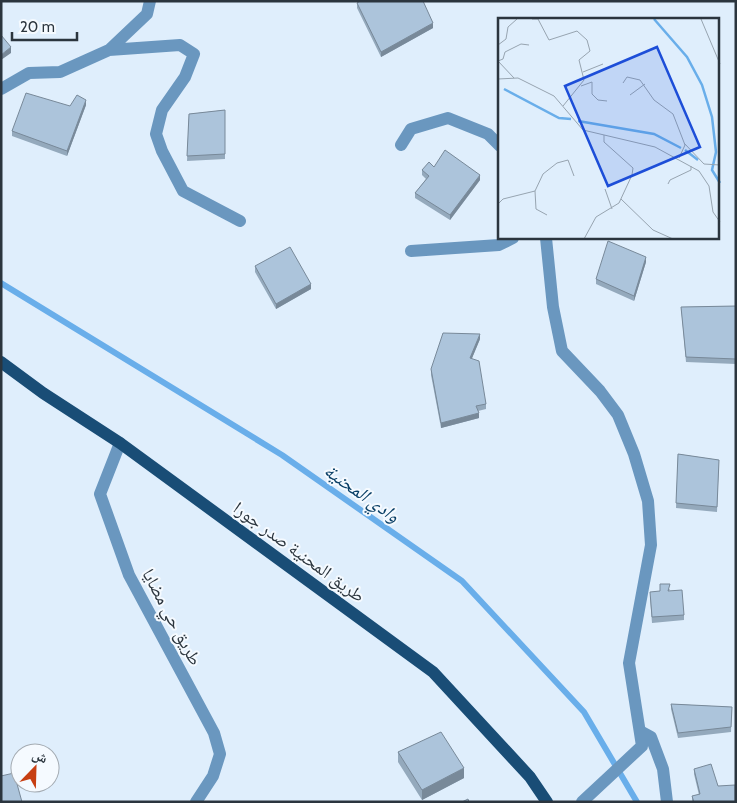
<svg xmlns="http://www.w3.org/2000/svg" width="737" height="803" font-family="Cabin,'Noto Naskh Arabic',sans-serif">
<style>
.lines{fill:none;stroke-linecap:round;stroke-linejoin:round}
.stream{stroke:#69aeea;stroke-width:6}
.minor{stroke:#6a97bf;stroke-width:12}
.major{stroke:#194d76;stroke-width:12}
.wall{fill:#94a9bc}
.shaded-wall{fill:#788999}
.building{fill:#acc4db;stroke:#788999}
.labels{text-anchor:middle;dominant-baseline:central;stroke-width:4;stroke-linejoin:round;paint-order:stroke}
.street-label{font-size:18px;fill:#2b353e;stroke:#f5faff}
.water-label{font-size:19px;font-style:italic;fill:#0b4067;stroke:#f5faff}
.inset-river{fill:none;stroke:#69aeea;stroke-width:2.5}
.inset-road{fill:none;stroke:#97a4b0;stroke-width:1}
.view{fill:#1d4ed8;fill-opacity:0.15;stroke:#1d4ed8;stroke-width:2.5}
.inset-edge{fill:none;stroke:#2b353e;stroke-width:2.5}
</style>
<rect width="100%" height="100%" fill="#dfeefc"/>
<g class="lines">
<path class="stream" d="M 1,283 L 282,455 L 462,581 L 584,712 L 637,802"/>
<path class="minor" d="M 109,50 L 180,45 L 194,54 L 185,77 L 162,110 L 156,134 L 162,151 L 183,191 L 240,221
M 1,89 L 29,73 L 60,72 L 109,50 L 147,14 L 150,1
M 401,145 L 411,129 L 448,118 L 488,134 L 500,146
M 546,238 L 553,307 L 562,351 L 600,391 L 618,415 L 634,454 L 648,501 L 651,545 L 629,663 L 642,746 L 582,802
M 411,251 L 499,245 L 513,238
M 120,443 L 100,494 L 129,575 L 214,733 L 220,754 L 213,776 L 196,802
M 640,731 L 651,737 L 663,769 L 667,802"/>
<path class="major" d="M 1,362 L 43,393 L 120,443 L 433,672 L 530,777 L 547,802"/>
</g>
<path class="wall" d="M 357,3 L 433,28 L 381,57 L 357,8 Z
M 86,105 L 67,156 L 12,136 L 12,131 L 70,106 Z
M 225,110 L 225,159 L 187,161 L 189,114 Z
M 434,167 L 480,180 L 450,220 L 415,198 L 415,193 L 426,179 L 422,175 L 422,170 Z
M 646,262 L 634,301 L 596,284 L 596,279 Z
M 255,266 L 311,289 L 276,309 L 255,272 Z
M 736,306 L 736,364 L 686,362 L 681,307 Z
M 480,339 L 472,358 L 486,404 L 486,409 L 478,411 L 479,418 L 441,428 L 431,375 L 431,369 Z
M 678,454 L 719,460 L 717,512 L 676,508 Z
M 670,589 L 669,591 L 684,615 L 684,620 L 652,623 L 650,597 L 660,591 Z
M 671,704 L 732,707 L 731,732 L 678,738 L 671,709 Z
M 398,752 L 464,778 L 422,800 L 398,762 Z
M 694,769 L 718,786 L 735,802 L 692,802 L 692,796 L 699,795 L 694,774 Z"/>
<path class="shaded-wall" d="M 433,23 L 433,28 L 381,57 L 381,52 Z
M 11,47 L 11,53 L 1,60 L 1,55 Z
M 86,100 L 86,105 L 67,156 L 67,151 Z
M 480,175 L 480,180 L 450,220 L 450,215 Z
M 646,257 L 646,262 L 634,301 L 634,296 Z
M 311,284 L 311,289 L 276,309 L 276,304 Z
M 480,334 L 480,339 L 470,363 L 470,358 Z
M 479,413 L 479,418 L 441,428 L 441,423 Z
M 464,768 L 464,778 L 422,800 L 422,790 Z"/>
<path class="building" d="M 360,1 L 423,1 L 433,23 L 381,52 L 357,3 Z
M 1,35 L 11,47 L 1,55 Z
M 26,93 L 70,106 L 77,95 L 86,100 L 67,151 L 12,131 Z
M 225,110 L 225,154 L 187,156 L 189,114 Z
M 445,150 L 480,175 L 450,215 L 415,193 L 429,176 L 422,170 L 429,162 L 434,167 Z
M 608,241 L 646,257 L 634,296 L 596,279 Z
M 290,247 L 311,284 L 276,304 L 255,266 Z
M 736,306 L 736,359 L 686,357 L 681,307 Z
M 443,333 L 480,334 L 470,358 L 479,361 L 486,404 L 476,406 L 479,413 L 441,423 L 431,369 Z
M 678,454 L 719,460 L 717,507 L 676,503 Z
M 660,584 L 670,584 L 668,591 L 682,590 L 684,615 L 652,617 L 650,592 L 660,591 Z
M 671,704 L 732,707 L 731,727 L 678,733 Z
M 441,732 L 464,768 L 422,790 L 398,752 Z
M 711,764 L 718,786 L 735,785 L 735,802 L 694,802 L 692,796 L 700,794 L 694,769 Z
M 14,773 L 22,802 L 1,802 L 1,776 Z
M 468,799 L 469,802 L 462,802 Z"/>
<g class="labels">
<g class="street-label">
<text transform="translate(299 552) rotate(36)">طريق المحنية صدر جورا</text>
<text transform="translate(172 617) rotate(62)">طريق حي مضايا</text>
</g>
<g class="water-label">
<text transform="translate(362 493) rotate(35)">وادي المحنية</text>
</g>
</g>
<g transform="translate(498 18)">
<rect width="221" height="221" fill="#dfeefc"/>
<path class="inset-river" d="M 156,1 L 189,39 L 204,67 L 214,99 L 218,134 L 214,152 L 222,165M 6,71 L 61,100 L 73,101M 80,103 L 156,116 L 183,130M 187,132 L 200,142"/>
<path class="inset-road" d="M 34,1 L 40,1 L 51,22 L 79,13 L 89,22 L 92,33 L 81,42 L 86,62 L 65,88M 203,1 L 222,46M 0,27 L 8,21 L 10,9 L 19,1M 0,43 L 5,41 L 7,34 L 23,26 L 31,27M 0,43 L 16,60M 85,54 L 105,46M 0,61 L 20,60 L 56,78 L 85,112 L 157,129 L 201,153 L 211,168 L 215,194 L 222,204M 125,65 L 129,59 L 142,62 L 156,82 L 175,96 L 187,127 L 181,140M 83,68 L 94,64 L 94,76 L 100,82 L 109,83M 132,77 L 147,66M 186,125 L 206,146 L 222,147M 170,166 L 172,162 L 193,152 L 193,148M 107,171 L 114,191M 37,173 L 45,156 L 59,145 L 70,142 L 76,158M 123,181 L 155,212 L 175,221M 0,186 L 5,181 L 37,173 L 38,191 L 49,197M 86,221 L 98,199 L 121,185 L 134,157 L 135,150 L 106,124 L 106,117"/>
<path class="view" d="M 159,29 L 202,129 L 110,168 L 67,68 Z"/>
<rect width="221" height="221" class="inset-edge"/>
</g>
<rect width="737" height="803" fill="none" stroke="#2b353e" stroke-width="5"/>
<g transform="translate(35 768) rotate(23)"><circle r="24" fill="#f5faff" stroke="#a4abb2"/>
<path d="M0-4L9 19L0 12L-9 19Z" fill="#c73f13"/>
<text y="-8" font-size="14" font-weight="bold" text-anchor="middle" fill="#2b353e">ش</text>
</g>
<path d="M12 32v8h65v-8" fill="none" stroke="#2b353e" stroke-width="2.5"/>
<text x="20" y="32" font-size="15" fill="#2b353e" stroke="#f5faff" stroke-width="4" paint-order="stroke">20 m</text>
</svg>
